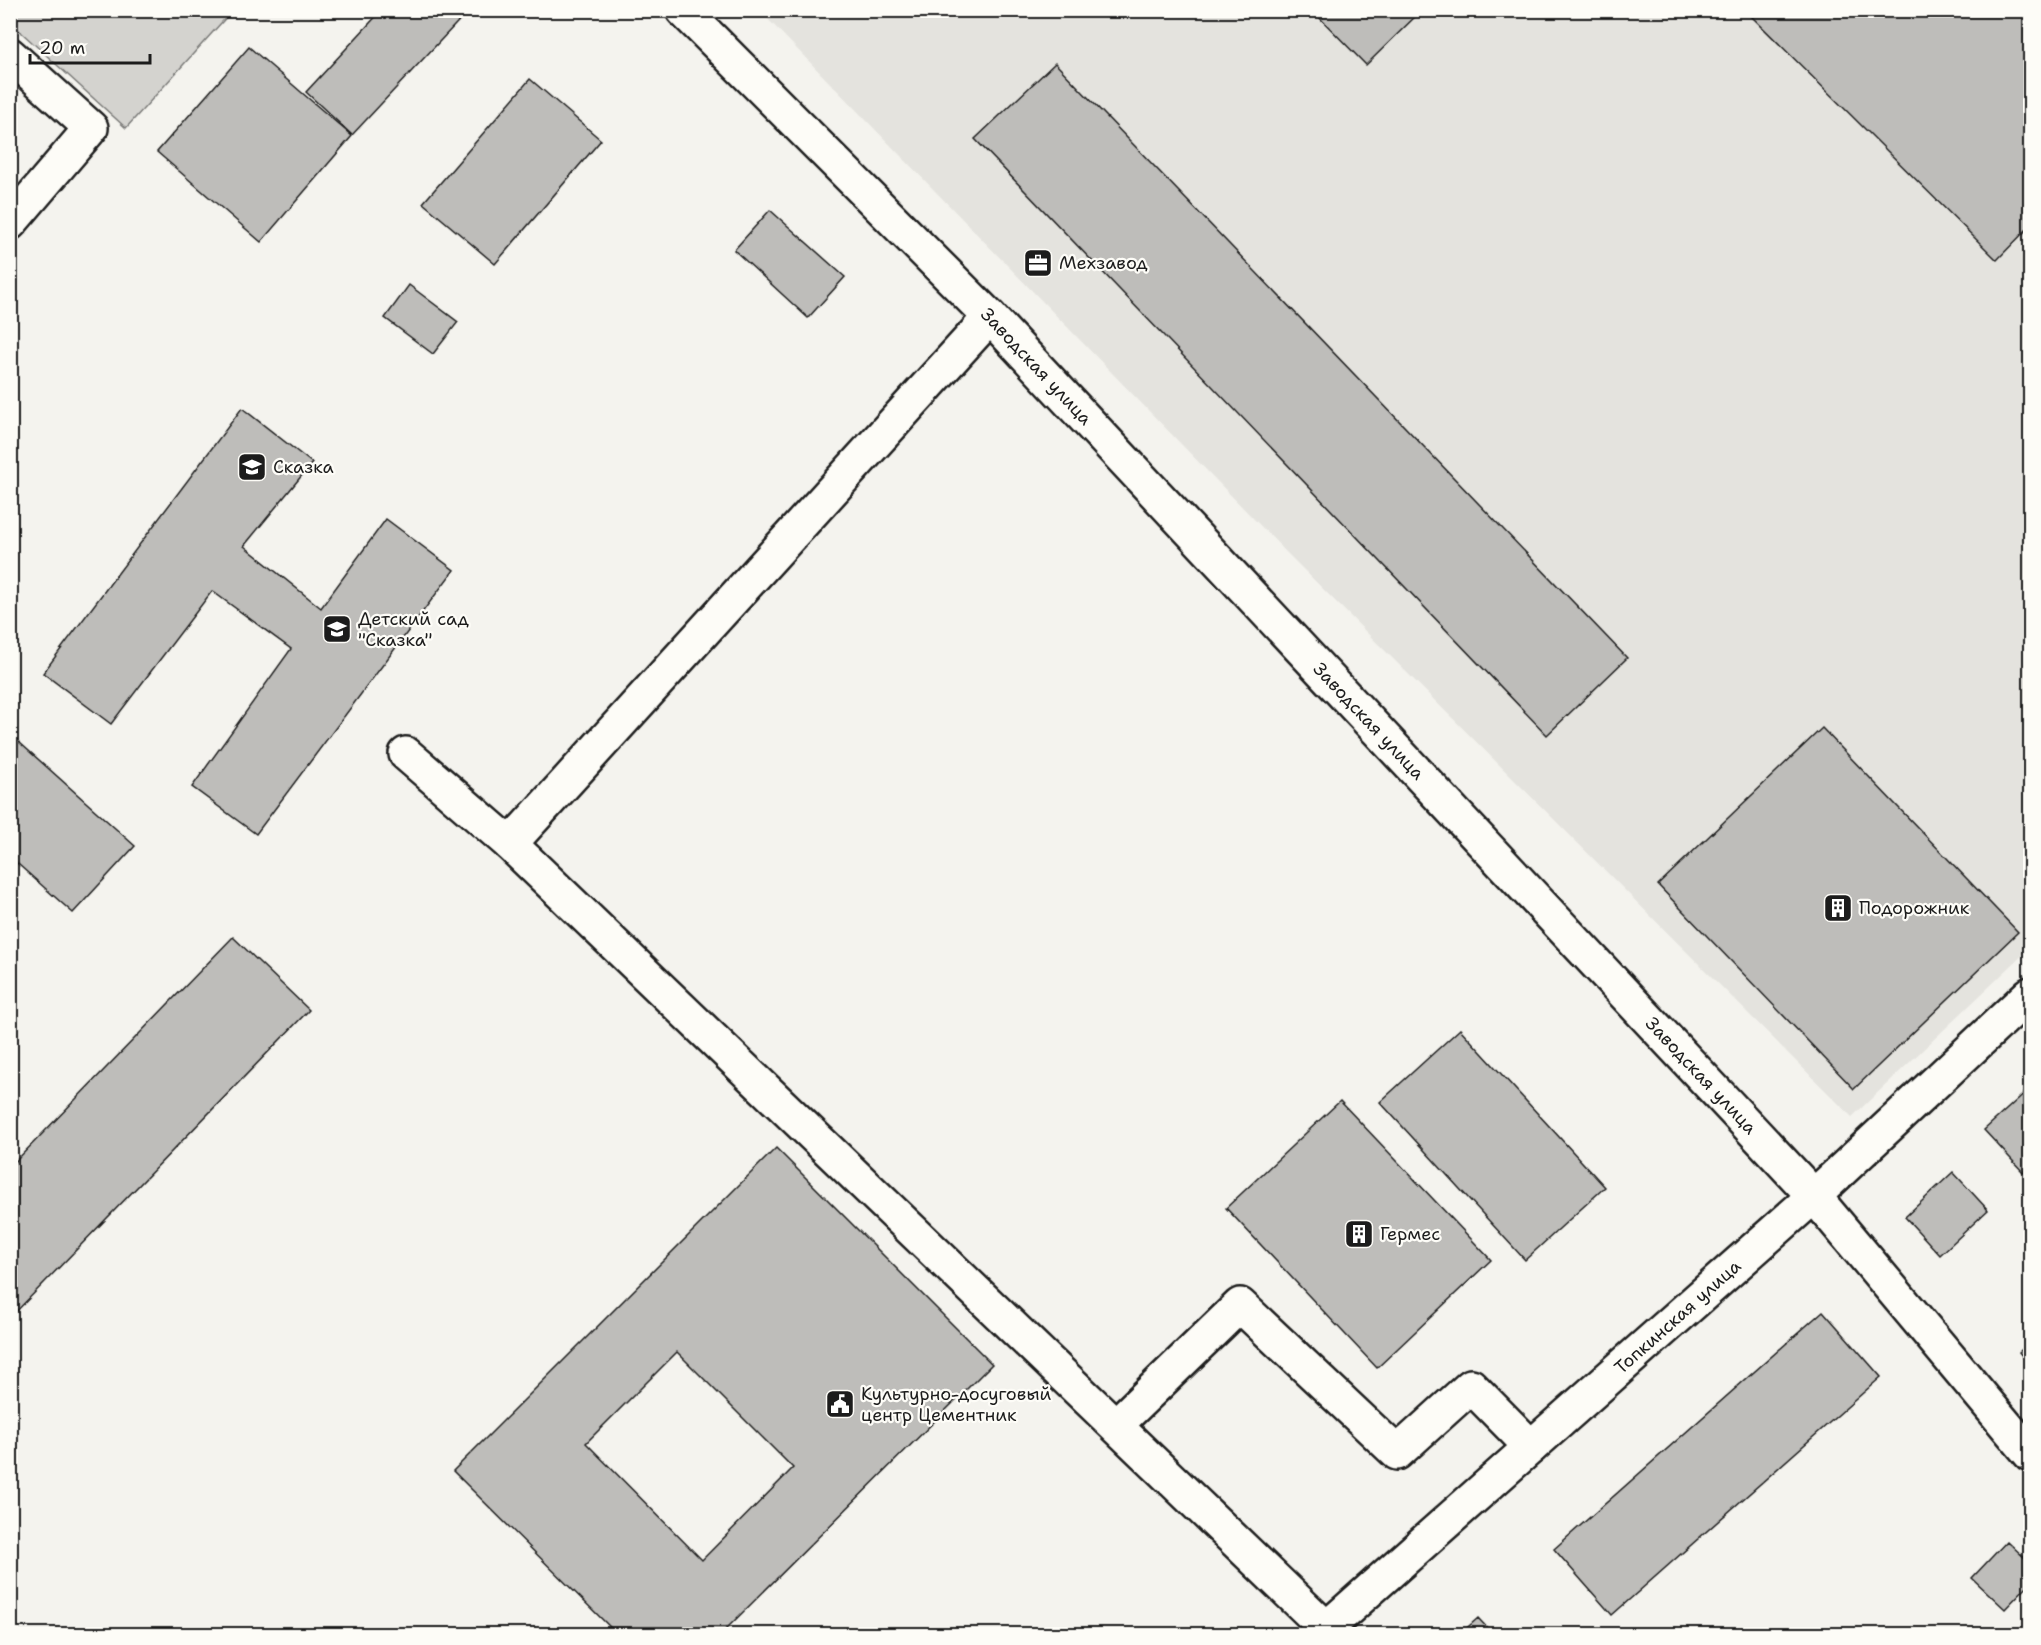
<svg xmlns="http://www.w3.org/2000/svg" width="2041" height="1645" font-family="'Shantell Sans',sans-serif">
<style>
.built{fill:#e4e3de}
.green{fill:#d4d3cf;stroke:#787876;stroke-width:1.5}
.building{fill:#bebdba;stroke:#1c1c1c;stroke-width:1.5;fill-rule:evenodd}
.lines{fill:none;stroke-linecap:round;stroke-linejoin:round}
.minor-casing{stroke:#1c1c1c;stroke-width:38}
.path{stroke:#1c1c1c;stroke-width:4;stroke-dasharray:6 4.5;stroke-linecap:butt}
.minor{stroke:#fdfcf7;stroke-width:33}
.labels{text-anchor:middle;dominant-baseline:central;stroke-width:4.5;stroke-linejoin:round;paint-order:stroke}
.poi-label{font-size:18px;fill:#1c1c1c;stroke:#fdfcf7;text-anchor:start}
.street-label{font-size:18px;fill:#1c1c1c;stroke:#fdfcf7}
</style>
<rect width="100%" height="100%" fill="#f4f3ee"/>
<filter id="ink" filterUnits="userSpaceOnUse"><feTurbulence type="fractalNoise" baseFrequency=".0167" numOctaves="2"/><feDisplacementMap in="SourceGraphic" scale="12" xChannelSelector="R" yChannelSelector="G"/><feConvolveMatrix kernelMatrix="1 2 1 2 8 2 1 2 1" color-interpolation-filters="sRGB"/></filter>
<g filter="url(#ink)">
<path class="built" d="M 760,11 L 2030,11 L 2030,948 L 1852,1117 L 1287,553 Z"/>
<path class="green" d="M 11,10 L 232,10 L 232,11 L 126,128 L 11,23 Z"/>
<path class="building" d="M 469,10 L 352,135 L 306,92 L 382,10 Z
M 1312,10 L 1422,10 L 1366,65 Z
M 1745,10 L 2030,10 L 2030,226 L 1997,260 Z
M 249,47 L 352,136 L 261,242 L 157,152 Z
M 1055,63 L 1627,658 L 1547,735 L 975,139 Z
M 530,79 L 601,140 L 495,264 L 423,203 Z
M 770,210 L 845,277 L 808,318 L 734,250 Z
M 409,285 L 458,322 L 433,354 L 385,318 Z
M 242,408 L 312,463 L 244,546 L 321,608 L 386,519 L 454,570 L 256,834 L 192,787 L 291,649 L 212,591 L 111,724 L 43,673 Z
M 1822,728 L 2018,932 L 1854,1089 L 1658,885 Z
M 10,734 L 135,846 L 73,913 L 10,857 Z
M 233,937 L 309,1010 L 10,1318 L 10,1167 Z
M 1460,1029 L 1605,1187 L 1525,1260 L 1380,1102 Z
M 2029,1089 L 2030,1090 L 2030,1166 L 2023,1172 L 1984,1130 Z
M 1340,1101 L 1491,1260 L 1377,1368 L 1226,1208 Z
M 776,1148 L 992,1364 L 721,1634 L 617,1634 L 453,1471 ZM 677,1352 L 793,1468 L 702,1560 L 586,1443 Z
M 1953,1172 L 1988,1210 L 1940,1255 L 1905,1217 Z
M 1823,1311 L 1881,1377 L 1612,1615 L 1554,1549 Z
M 2030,1342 L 2030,1366 L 2019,1352 Z
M 2007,1541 L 2030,1563 L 2030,1583 L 2005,1609 L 1972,1578 Z
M 1478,1618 L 1493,1634 L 1460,1634 Z"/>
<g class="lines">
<g class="minor-casing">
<g id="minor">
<path id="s1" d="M 683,10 L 990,317 L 1814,1196 L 2030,1454"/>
<path d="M 10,55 L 91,128 L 10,223"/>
<path d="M 990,317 L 510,844 L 1327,1629"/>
<path d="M 406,754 L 510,844"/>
<path d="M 1116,1425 L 1240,1305 L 1397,1453 L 1471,1386 L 1531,1447"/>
<path id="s2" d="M 1320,1634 L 1814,1196 L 2030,994"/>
</g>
</g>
<path class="path" d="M 1244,1634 L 1274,1629"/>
<use href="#minor" class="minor"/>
</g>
</g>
<defs>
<g id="office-square" transform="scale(1.5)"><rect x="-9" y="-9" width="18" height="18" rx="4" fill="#1c1c1c" stroke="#fdfcf7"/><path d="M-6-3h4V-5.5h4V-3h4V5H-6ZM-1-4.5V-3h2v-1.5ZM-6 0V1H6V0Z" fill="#fff"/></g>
<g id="school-square" transform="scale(1.5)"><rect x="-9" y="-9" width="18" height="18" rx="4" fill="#1c1c1c" stroke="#fdfcf7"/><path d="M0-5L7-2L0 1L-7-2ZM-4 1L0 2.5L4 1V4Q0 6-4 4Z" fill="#fff"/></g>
<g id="building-square" transform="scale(1.5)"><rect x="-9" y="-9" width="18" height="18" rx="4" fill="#1c1c1c" stroke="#fdfcf7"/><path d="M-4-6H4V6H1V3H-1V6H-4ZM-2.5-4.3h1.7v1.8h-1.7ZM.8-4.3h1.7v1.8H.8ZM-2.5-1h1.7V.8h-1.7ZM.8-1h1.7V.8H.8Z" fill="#fff"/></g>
<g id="civic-square" transform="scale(1.5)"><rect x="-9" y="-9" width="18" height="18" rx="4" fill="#1c1c1c" stroke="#fdfcf7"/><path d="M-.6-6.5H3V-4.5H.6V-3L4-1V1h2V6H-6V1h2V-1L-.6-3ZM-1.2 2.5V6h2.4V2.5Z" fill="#fff"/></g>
</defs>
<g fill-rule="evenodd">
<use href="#office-square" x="1038" y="263"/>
<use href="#school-square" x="252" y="467"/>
<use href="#school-square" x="337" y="629"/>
<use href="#building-square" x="1838" y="908"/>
<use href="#building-square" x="1359" y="1234"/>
<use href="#civic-square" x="840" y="1404"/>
</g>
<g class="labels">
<g class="poi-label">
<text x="1059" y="263">Мехзавод</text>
<text x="273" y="467">Сказка</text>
<text x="358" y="619">Детский сад<tspan x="358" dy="21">"Сказка"</tspan></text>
<text x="1859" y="908">Подорожник</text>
<text x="1380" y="1234">Гермес</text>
<text x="861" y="1394">Культурно-досуговый<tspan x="861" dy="21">центр Цементник</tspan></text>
</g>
<g class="street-label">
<text stroke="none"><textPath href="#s1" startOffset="502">Заводская улица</textPath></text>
<text stroke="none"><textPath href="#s1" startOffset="988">Заводская улица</textPath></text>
<text stroke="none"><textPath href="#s1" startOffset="1474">Заводская улица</textPath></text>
<text stroke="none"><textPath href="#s2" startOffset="478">Топкинская улица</textPath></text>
</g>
</g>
<rect width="2041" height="1645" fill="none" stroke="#fdfcf7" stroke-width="36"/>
<rect x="18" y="18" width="2005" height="1609" fill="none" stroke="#1c1c1c" stroke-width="2" filter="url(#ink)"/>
<path d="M30 54v9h120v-9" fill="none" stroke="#1c1c1c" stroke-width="3"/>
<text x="39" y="54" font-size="18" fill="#1c1c1c" stroke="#fdfcf7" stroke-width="4.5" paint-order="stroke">20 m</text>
</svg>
